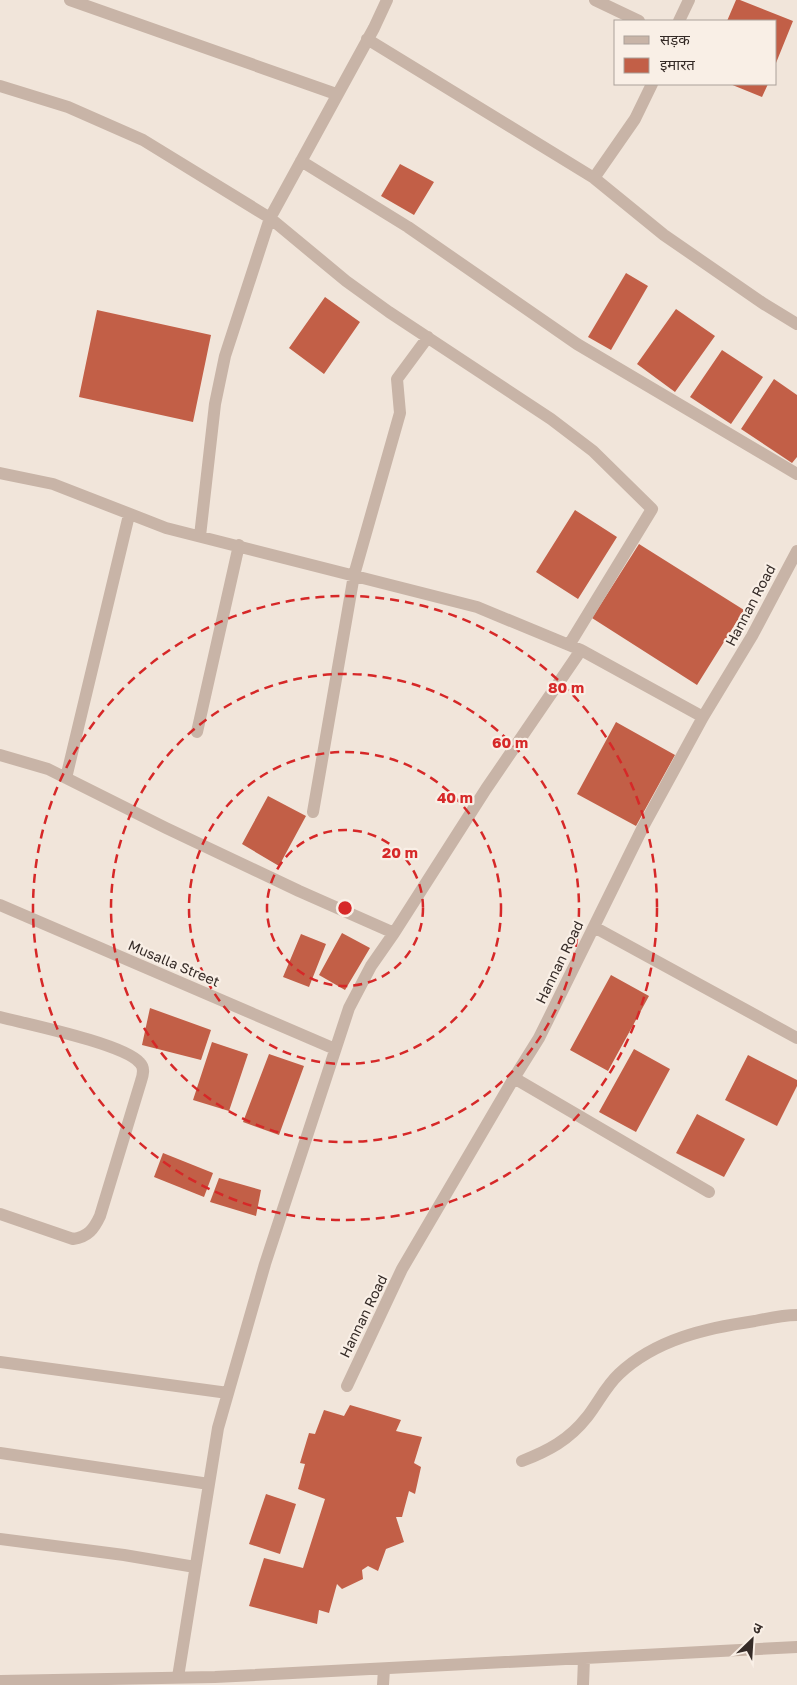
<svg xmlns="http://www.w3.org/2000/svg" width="797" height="1685" font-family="'Golos Text','Noto Sans Devanagari',sans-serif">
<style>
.building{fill:#c25f47}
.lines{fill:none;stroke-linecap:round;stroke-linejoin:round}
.minor{stroke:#c8b4a7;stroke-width:12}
.ring{fill:none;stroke:#d62828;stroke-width:2.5;stroke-dasharray:9 6}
.labels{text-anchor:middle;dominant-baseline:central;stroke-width:4.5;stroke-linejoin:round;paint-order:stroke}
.street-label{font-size:14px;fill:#352b27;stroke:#f9efe6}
.centre{fill:#d62828;stroke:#f9efe6;stroke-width:2.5}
.ring-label{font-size:15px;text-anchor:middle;font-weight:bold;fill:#d62828;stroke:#f9efe6;stroke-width:4.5;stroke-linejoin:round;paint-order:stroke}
</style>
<rect width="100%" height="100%" fill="#f1e5da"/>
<path class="building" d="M 736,0 L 740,0 L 793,21 L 776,63 L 776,21 L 727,21 Z
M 730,84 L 768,84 L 762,97 Z
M 400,164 L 434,182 L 414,215 L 381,196 Z
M 626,273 L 648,286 L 611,350 L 588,337 Z
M 325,297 L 360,322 L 324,374 L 289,348 Z
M 676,309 L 715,336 L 675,392 L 637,364 Z
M 97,310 L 211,335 L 193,422 L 79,397 Z
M 722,350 L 763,377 L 731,424 L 690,397 Z
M 774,379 L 797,395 L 797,457 L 792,463 L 741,429 Z
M 575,510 L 617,537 L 578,599 L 536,572 Z
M 639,544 L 744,610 L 697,685 L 592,618 Z
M 616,722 L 675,755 L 636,826 L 577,794 Z
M 268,796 L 306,816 L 279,866 L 242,844 Z
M 342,933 L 370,948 L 345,990 L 319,975 Z
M 301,934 L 326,944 L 309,987 L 283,977 Z
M 611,975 L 649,996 L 608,1071 L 570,1050 Z
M 150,1008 L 211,1030 L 201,1060 L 142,1045 Z
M 212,1042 L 248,1054 L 229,1111 L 193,1100 Z
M 634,1049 L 670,1069 L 636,1132 L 599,1112 Z
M 269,1054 L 304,1066 L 279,1135 L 243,1122 Z
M 748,1055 L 797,1080 L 797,1086 L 777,1126 L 725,1100 Z
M 697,1114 L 745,1139 L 724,1177 L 676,1153 Z
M 163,1153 L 213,1173 L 204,1197 L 154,1177 Z
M 219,1178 L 261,1190 L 256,1216 L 210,1202 Z
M 350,1405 L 401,1420 L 396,1431 L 422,1437 L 414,1463 L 421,1467 L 415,1494 L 409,1491 L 402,1517 L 396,1517 L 404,1542 L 386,1549 L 378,1571 L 368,1566 L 362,1570 L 363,1579 L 342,1589 L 337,1584 L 329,1613 L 319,1610 L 317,1624 L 249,1606 L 264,1558 L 303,1568 L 325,1499 L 298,1489 L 305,1464 L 300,1463 L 309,1433 L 315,1434 L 324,1410 L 344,1416 Z
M 266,1494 L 296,1504 L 280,1554 L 249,1544 Z"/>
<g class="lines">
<path class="minor" d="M 70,0 L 336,94
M 595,0 L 639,21
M 679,21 L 689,0
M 367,39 L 594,178 L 664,235 L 764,304 L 797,324
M 0,86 L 68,107 L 143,140 L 270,218 L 346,281 L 389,312 L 551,419 L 593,451 L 652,509 L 569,645
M 301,161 L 408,227 L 577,344 L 797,474
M 594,178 L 635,119 L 652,84
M 0,473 L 53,484 L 166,528 L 477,607 L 581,650 L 703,717
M 200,536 L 215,404 L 225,356 L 270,218 L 374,28 L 387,0
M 197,732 L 239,545
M 0,755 L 48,769 L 166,828 L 299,891 L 394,933
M 66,778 L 129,515
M 313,812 L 354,575 L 400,413 L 397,379 L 428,337
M 0,905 L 335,1049
M 594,927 L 797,1038
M 0,1017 C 27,1024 125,1044 140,1063 C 145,1068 143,1075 141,1081 L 100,1216 C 94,1229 88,1237 73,1239 L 0,1214
M 514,1078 L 709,1192
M 0,1362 L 228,1393
M 347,1386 L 402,1269 L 514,1078 L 539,1038 L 643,827 L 703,717 L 752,636 L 797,551
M 0,1453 L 209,1484
M 522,1461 C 548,1451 569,1440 587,1417 C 598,1403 606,1386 619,1374 C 656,1339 707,1328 755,1321 C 769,1318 783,1315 797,1315
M 0,1539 L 124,1555 L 195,1567
M 178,1677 L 218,1428 L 265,1264 L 349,1008 L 371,966 L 394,933 L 486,789 L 581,650
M 0,1681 L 215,1677 L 797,1647
M 383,1685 L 384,1669
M 583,1685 L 584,1659"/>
</g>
<g class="ring">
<circle cx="345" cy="908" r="78"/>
<circle cx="345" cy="908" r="156"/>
<circle cx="345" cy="908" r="234"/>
<circle cx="345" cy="908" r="312"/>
</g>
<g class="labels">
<g class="street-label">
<text transform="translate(750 605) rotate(-62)">Hannan Road</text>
<text transform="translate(559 962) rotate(-64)">Hannan Road</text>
<text transform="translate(174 963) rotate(23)">Musalla Street</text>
<text transform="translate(363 1316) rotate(-64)">Hannan Road</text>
</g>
</g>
<circle cx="345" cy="908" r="8" class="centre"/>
<g class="ring-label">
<text x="566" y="693">80 m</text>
<text x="510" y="748">60 m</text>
<text x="455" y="803">40 m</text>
<text x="400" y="858">20 m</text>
</g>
<rect x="614" y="20" width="162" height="65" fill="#f9efe6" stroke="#aba19a"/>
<rect x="624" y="36" width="25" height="8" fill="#c8b4a7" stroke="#aba19a"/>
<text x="660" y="45" font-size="15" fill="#352b27">सड़क</text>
<rect x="624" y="58" width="25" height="15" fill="#c25f47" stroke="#aba19a"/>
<text x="660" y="70" font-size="15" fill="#352b27">इमारत</text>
<g transform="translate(752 1640) rotate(25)" stroke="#f9efe6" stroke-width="4" paint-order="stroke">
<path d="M0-4L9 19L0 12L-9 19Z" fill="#352b27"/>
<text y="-8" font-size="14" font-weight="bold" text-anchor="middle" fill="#352b27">उ</text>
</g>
</svg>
